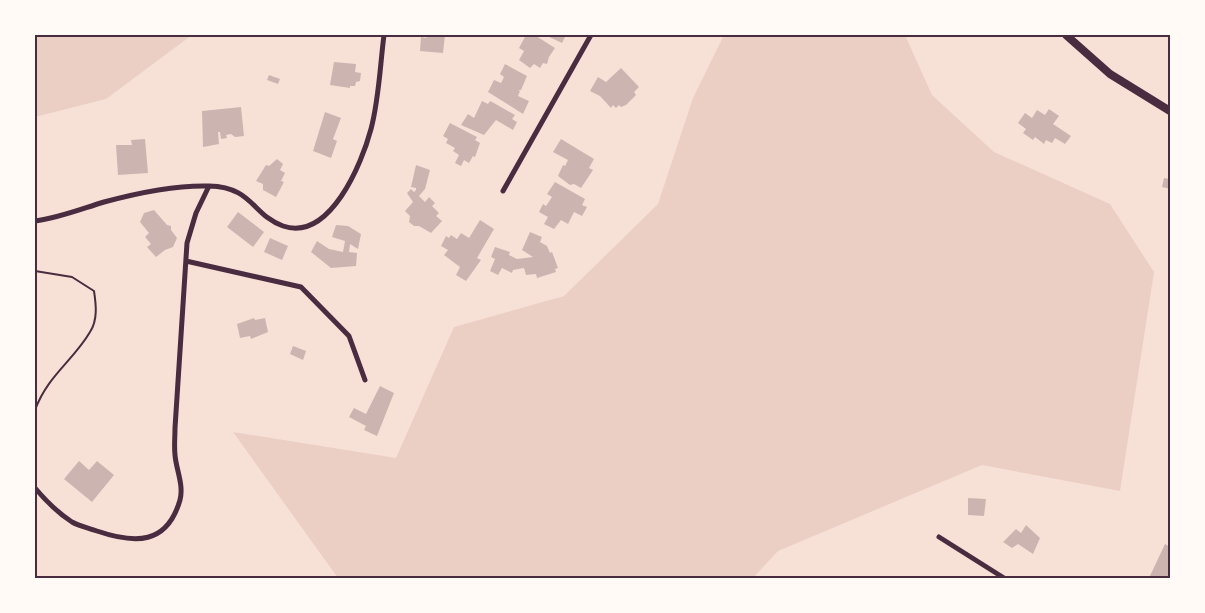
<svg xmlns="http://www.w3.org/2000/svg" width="1205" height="613" font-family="'PT Sans Narrow',sans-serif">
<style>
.green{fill:#ebcfc5}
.building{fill:#ccb4b1}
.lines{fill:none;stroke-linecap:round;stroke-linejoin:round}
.path{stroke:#4a2c40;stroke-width:2}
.minor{stroke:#4a2c40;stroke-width:5}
.primary{stroke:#4a2c40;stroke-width:8}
.neatline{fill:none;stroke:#4a2c40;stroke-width:2}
</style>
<rect width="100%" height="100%" fill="#f7e1d7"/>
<path class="green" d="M 35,35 L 192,35 L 106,99 L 35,117 Z
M 724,35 L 905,35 L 932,95 L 994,152 L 1110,204 L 1154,272 L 1120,491 L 982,465 L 778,551 L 753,578 L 338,578 L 233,432 L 396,458 L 454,327 L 564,296 L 658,204 L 693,98 Z"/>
<path class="building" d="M 427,35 L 445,35 L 443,53 L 420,51 L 421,37 L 426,38 Z
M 526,35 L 536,36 L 555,48 L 549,57 L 547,64 L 543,63 L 540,68 L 534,64 L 530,68 L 519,60 L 524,51 L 519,48 Z
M 545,35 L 566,35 L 562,43 Z
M 334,62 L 356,64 L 355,72 L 361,73 L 360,81 L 356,82 L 355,86 L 350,86 L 350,88 L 330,85 Z
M 505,64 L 527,76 L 521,90 L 518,90 L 520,91 L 518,96 L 529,101 L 523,114 L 488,92 L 494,80 L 501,83 L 504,77 L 500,74 Z
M 621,68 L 639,87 L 634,92 L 636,95 L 626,105 L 621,107 L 619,105 L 616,108 L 613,105 L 611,108 L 600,96 L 590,91 L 598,77 L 606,82 Z
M 269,75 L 280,79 L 278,84 L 267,80 Z
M 482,101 L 488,104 L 490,101 L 494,103 L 515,115 L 512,119 L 517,122 L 513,130 L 496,120 L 484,135 L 461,125 L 468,114 L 474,118 Z
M 241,107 L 244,136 L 235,137 L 231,134 L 226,135 L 227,138 L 221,139 L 220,132 L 218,132 L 219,144 L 203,147 L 202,111 Z
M 1049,109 L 1059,116 L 1053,124 L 1071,136 L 1065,144 L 1055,138 L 1052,143 L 1046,140 L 1044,144 L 1035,137 L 1033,140 L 1023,133 L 1026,129 L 1018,123 L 1025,113 L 1032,118 L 1037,110 L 1045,115 Z
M 325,112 L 341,118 L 333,139 L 337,141 L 331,158 L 313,151 Z
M 450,123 L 477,137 L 475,140 L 480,143 L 475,157 L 473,156 L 469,163 L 464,160 L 461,166 L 455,163 L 459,155 L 453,151 L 455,148 L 446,143 L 448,139 L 443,136 Z
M 145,139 L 148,173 L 118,175 L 116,145 L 132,145 L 131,140 Z
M 561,139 L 594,159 L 589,168 L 593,170 L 581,188 L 574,184 L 570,185 L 558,176 L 563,165 L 565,166 L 568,160 L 553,152 Z
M 277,159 L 283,164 L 280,170 L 285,173 L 281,181 L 284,182 L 276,197 L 263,190 L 263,184 L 256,181 L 266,165 L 269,166 Z
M 416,165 L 430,170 L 425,189 L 419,196 L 425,202 L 429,197 L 435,203 L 432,206 L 439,213 L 436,216 L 442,221 L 431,233 L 419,226 L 414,226 L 409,222 L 410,216 L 405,211 L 413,202 L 407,193 L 411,189 L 414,192 L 416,190 L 416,188 L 411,187 Z
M 1164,178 L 1170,179 L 1170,189 L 1162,187 Z
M 555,182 L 585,199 L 582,205 L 587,207 L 582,216 L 574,212 L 568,224 L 561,220 L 554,229 L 544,224 L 548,217 L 539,212 L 543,204 L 546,206 L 552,197 L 547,194 Z
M 154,210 L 167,225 L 171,226 L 171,230 L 177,238 L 173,247 L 165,250 L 156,257 L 147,247 L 151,244 L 145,237 L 149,233 L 140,222 L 144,213 Z
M 238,212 L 264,232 L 253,247 L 227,227 Z
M 480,220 L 494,229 L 477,258 L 481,260 L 466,281 L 456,275 L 460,267 L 444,255 L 448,250 L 441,246 L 446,236 L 449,238 L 451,235 L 457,239 L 461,233 L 469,238 Z
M 336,225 L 348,226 L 361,234 L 358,249 L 350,244 L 349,252 L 357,253 L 356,266 L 331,268 L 311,252 L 317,241 L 329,249 L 343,252 L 345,241 L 332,237 Z
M 530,232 L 542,237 L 540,242 L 547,246 L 550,253 L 552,252 L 558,268 L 555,269 L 556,272 L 537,278 L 536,274 L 526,275 L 524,268 L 513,270 L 512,273 L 502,268 L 498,275 L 490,271 L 495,259 L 491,257 L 495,247 L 510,252 L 509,255 L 517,259 L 533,257 L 522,250 Z
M 270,238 L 288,246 L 282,260 L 264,252 Z
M 254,318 L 255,320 L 265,318 L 268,332 L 251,339 L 250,336 L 240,338 L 237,324 Z
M 293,346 L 306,351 L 303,360 L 290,354 Z
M 380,386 L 394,393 L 377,436 L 364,430 L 366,426 L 349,417 L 354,408 L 366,414 Z
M 79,461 L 89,470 L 97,461 L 114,475 L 92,502 L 64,479 Z
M 968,498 L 986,499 L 984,516 L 968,515 Z
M 1026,525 L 1040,538 L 1033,554 L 1018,544 L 1012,548 L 1003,542 L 1016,529 L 1021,533 Z
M 1165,544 L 1170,547 L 1170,578 L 1149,578 Z"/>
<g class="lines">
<path class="path" d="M 35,271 L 72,277 L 94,291 C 96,304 98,320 90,332 C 73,361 48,375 35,410"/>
<path class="minor" d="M 503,191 L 591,35
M 35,221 C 59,218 81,209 104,202 C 137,193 174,185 209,186 C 253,187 252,215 283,226 C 330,242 362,163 371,129 C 379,99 380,66 384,35
M 186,261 L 301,287 L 349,336 L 365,380
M 35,488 C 46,501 58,513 72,522 C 79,526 89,528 97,531 C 135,544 167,545 180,500 C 184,485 176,469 175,455 C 174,446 175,437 175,428 L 187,243 L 196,213 L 209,186
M 939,537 L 1004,578"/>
<path class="primary" d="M 1066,35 L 1110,74 L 1170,111"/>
</g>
<rect width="1205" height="613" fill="none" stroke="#fffaf5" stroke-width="72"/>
<rect x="36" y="36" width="1133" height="541" class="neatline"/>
</svg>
